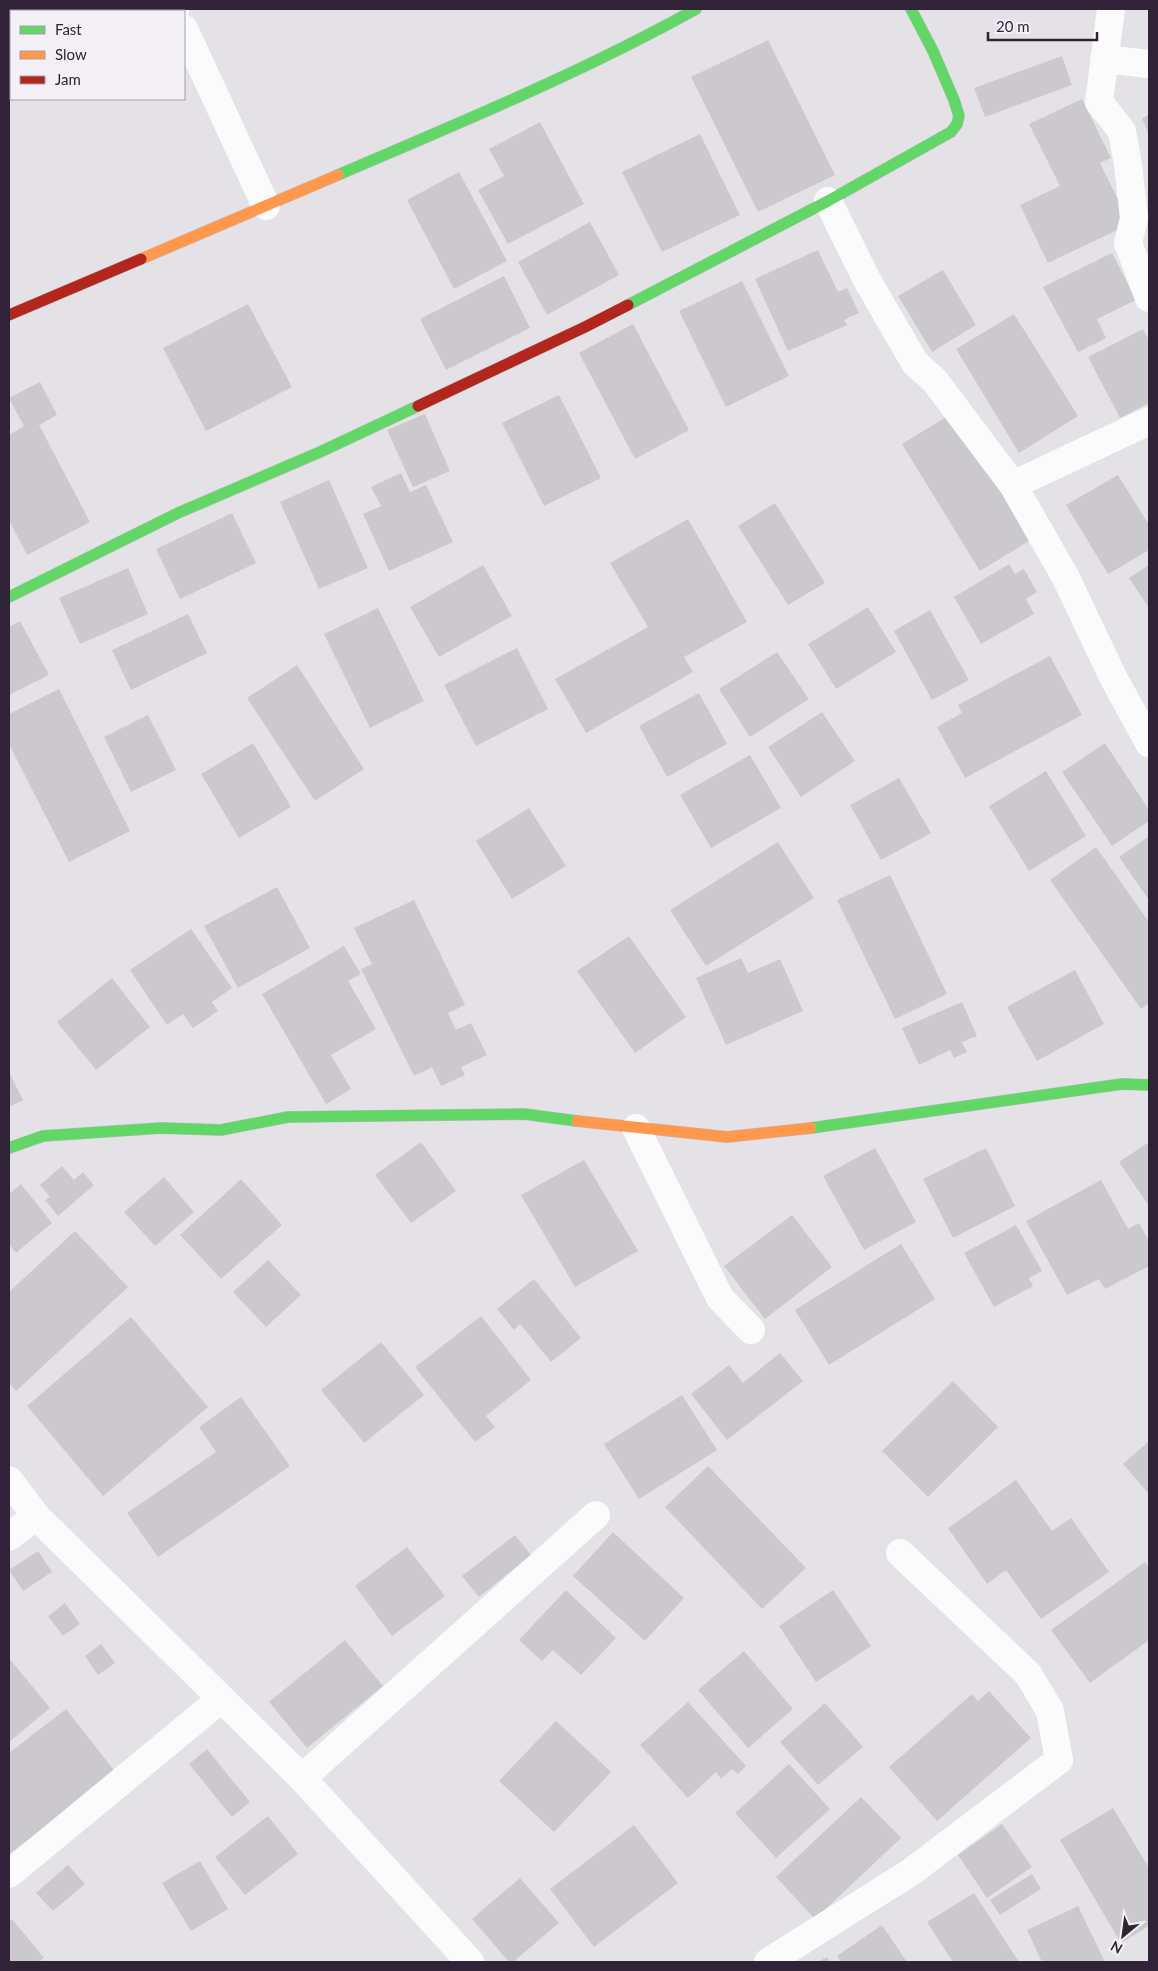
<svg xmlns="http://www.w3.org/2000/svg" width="1158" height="1971" font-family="Lato,sans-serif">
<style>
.building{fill:#ccc9ce}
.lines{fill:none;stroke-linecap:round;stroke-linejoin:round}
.fast-casing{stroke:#c3bfc6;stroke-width:12}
.slow-casing{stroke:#c3bfc6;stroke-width:12}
.jam-casing{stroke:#c3bfc6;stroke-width:12}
.street{stroke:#fbfbfb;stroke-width:28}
.fast{stroke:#63d668;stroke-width:11}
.slow{stroke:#ff974d;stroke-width:11}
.jam{stroke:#b3261e;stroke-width:11}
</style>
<rect width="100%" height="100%" fill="#e5e2e7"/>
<path class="building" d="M 768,40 L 835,175 L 758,212 L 691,77 Z
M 1062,56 L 1072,85 L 985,117 L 974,88 Z
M 1082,99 L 1111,158 L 1100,163 L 1130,224 L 1048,263 L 1020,205 L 1060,186 L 1029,124 Z
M 1149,115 L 1149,135 L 1142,118 Z
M 540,122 L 584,204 L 508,244 L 478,190 L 504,176 L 489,149 Z
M 700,134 L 740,215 L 662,252 L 622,172 Z
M 459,172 L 507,261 L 454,289 L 407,200 Z
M 590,222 L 619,275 L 547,315 L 518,262 Z
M 818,250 L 838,292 L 847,288 L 859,313 L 844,320 L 847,325 L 788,351 L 755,279 Z
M 1112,253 L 1136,300 L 1097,319 L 1106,338 L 1078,352 L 1043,287 Z
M 943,270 L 976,325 L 932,352 L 898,296 Z
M 504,276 L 530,328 L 446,370 L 420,319 Z
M 742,281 L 789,376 L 726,407 L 679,311 Z
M 248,304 L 292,387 L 206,431 L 163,348 Z
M 1014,314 L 1078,416 L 1019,453 L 956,349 Z
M 633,324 L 689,430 L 635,459 L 579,353 Z
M 1143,329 L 1149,340 L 1149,403 L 1120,418 L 1088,357 Z
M 40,382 L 57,415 L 39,425 L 90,522 L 27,555 L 9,520 L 9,435 L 24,426 L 9,398 Z
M 559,395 L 601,478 L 544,506 L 502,423 Z
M 956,411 L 1034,538 L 980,571 L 902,444 Z
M 425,414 L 450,471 L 413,487 L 387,430 Z
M 401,473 L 410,492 L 426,485 L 453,542 L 389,571 L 363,514 L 381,506 L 371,487 Z
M 1118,475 L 1149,525 L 1149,550 L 1108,574 L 1066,505 Z
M 329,480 L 368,568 L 319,589 L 280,502 Z
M 775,503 L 825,583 L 788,605 L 738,526 Z
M 232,513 L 256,563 L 180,599 L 156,549 Z
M 688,519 L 747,622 L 684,657 L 693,672 L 586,733 L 555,679 L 648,627 L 610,563 Z
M 1009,564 L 1015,574 L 1024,569 L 1037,592 L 1026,599 L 1034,614 L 981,644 L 954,597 Z
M 483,565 L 512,616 L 439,657 L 410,607 Z
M 1149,565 L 1149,608 L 1129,578 Z
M 128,568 L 148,614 L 80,644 L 59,598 Z
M 868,607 L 896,652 L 836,689 L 808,644 Z
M 378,608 L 424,701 L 370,728 L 324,634 Z
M 930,610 L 969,680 L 932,700 L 894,631 Z
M 188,614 L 207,653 L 131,690 L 112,650 Z
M 20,621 L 49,675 L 9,695 L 9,627 Z
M 517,648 L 548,709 L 476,746 L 444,685 Z
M 777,652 L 809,699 L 750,737 L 719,689 Z
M 1050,656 L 1082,715 L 965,778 L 937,727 L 962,713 L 958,705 Z
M 297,665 L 364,769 L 315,801 L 247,698 Z
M 59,689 L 130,831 L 69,862 L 9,744 L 9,714 Z
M 699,693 L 727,744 L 667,777 L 639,726 Z
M 822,712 L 855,761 L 801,797 L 768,747 Z
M 148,715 L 176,770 L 131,792 L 104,737 Z
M 253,743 L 291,807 L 239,838 L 201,774 Z
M 1105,743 L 1149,810 L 1149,821 L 1112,846 L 1062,772 Z
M 750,755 L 781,808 L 711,848 L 680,795 Z
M 1046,771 L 1086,836 L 1029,871 L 989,806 Z
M 899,778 L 931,833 L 881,860 L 850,805 Z
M 529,808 L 566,866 L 512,899 L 476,841 Z
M 1149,836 L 1149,900 L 1119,857 Z
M 778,842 L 814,898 L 706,966 L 670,910 Z
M 1096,847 L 1149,922 L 1149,1003 L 1141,1009 L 1050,880 Z
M 890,875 L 947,994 L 895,1019 L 837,900 Z
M 277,887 L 310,948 L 238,988 L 204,926 Z
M 414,900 L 465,1005 L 448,1013 L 456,1030 L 471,1023 L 487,1055 L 461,1067 L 465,1075 L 441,1086 L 432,1067 L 414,1076 L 361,969 L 372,964 L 354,928 Z
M 191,929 L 232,988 L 212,1002 L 218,1011 L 193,1028 L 183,1014 L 167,1025 L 130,970 Z
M 629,936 L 686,1017 L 635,1053 L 577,971 Z
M 344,946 L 361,974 L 348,981 L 376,1029 L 331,1055 L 351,1089 L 326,1104 L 262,994 Z
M 741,958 L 748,973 L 780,959 L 803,1011 L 726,1045 L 696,978 Z
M 1075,970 L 1104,1024 L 1037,1061 L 1007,1007 Z
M 112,978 L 150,1027 L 96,1070 L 57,1022 Z
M 962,1002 L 977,1036 L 962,1042 L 967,1052 L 954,1058 L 950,1050 L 919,1065 L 902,1028 Z
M 9,1072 L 23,1100 L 9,1107 Z
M 421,1142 L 456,1191 L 411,1223 L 375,1175 Z
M 1149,1142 L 1149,1206 L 1119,1162 Z
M 875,1148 L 916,1222 L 864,1250 L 823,1176 Z
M 986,1148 L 1015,1206 L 953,1238 L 923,1179 Z
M 584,1160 L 638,1251 L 575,1287 L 521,1195 Z
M 62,1166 L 74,1180 L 83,1172 L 94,1185 L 58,1216 L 45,1200 L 50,1197 L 40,1185 Z
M 164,1177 L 194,1212 L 155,1246 L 124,1212 Z
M 241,1179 L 282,1225 L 221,1279 L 180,1235 Z
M 1101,1180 L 1128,1229 L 1139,1223 L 1149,1241 L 1149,1266 L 1105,1289 L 1099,1279 L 1067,1295 L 1026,1221 Z
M 21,1184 L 52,1223 L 16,1253 L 9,1244 L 9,1194 Z
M 792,1215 L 832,1267 L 765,1319 L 724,1266 Z
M 1016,1225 L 1042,1271 L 1029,1278 L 1033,1286 L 994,1307 L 964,1253 Z
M 75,1231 L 128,1287 L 16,1391 L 9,1383 L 9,1292 Z
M 901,1244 L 935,1299 L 829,1365 L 795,1310 Z
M 268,1260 L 301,1295 L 266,1327 L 233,1292 Z
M 534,1279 L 581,1338 L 551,1362 L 520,1324 L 514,1330 L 497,1309 Z
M 481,1316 L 531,1380 L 486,1416 L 495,1427 L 475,1442 L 415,1367 Z
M 131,1317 L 208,1407 L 103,1496 L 27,1406 Z
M 381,1342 L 424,1395 L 364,1443 L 321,1390 Z
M 780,1353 L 803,1381 L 727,1440 L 691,1394 L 729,1365 L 743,1383 Z
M 953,1381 L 998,1427 L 928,1497 L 882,1451 Z
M 682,1395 L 717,1450 L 639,1499 L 604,1444 Z
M 241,1397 L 290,1466 L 158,1557 L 127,1513 L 216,1452 L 199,1427 Z
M 1149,1441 L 1149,1494 L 1123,1464 Z
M 708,1466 L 806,1568 L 762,1609 L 665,1507 Z
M 1016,1480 L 1052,1531 L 1071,1518 L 1109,1572 L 1041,1619 L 1006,1570 L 987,1584 L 948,1528 Z
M 613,1532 L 684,1598 L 645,1641 L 573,1576 Z
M 515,1535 L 531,1555 L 479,1597 L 462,1576 Z
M 407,1547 L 445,1596 L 392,1636 L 355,1586 Z
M 38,1551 L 52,1572 L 23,1591 L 9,1570 Z
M 1145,1562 L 1149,1568 L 1149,1640 L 1090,1683 L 1051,1630 Z
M 566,1590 L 616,1638 L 581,1675 L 553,1650 L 542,1661 L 519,1640 Z
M 833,1590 L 871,1646 L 816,1682 L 779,1626 Z
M 65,1603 L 80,1624 L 63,1636 L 48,1616 Z
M 345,1640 L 383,1686 L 307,1748 L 269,1702 Z
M 101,1644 L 115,1663 L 98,1675 L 85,1656 Z
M 744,1651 L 793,1709 L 748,1748 L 698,1690 Z
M 9,1658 L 50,1708 L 9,1742 Z
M 989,1691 L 1031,1738 L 937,1821 L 889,1767 L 972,1694 L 978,1701 Z
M 688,1702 L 746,1766 L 738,1774 L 732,1769 L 721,1779 L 716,1772 L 688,1798 L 640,1745 Z
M 825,1703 L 863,1747 L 818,1785 L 780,1742 Z
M 66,1709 L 116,1773 L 9,1854 L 9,1753 Z
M 556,1721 L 611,1772 L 554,1832 L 499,1781 Z
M 207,1749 L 250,1802 L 232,1817 L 189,1764 Z
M 789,1764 L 830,1809 L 776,1858 L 735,1813 Z
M 861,1797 L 901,1838 L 815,1919 L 776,1877 Z
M 1113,1808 L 1149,1868 L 1149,1926 L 1121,1943 L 1060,1840 Z
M 268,1816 L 298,1854 L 245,1895 L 215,1857 Z
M 1002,1824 L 1032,1867 L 987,1898 L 958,1855 Z
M 634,1825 L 678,1883 L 594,1947 L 550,1889 Z
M 200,1861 L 228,1909 L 191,1931 L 162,1883 Z
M 68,1865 L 85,1884 L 53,1911 L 36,1893 Z
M 1032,1874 L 1041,1889 L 1000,1915 L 990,1900 Z
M 520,1878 L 559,1923 L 513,1962 L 509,1962 L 472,1919 Z
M 974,1893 L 1019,1962 L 953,1962 L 927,1922 Z
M 1078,1906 L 1105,1962 L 1042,1962 L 1027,1930 Z
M 12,1919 L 44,1958 L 39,1962 L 9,1962 L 9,1922 Z
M 882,1925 L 907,1962 L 841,1962 L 837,1956 Z
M 827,1957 L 830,1962 L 818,1962 Z"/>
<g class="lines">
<g class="fast-casing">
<path id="fast" d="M 338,175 C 459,123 581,73 696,9
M 628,305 L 828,201 L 951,132 L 957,124 L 959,116 L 954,100 L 933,51 L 911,9
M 9,597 L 178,513 L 320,452 L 418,406
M 811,1128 L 1122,1084 L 1149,1085
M 9,1148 L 43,1136 L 161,1128 L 221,1130 L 288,1117 L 524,1114 L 577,1121"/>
</g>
<g class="slow-casing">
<path id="slow" d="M 141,259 L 338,175
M 577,1121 L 727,1137 L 811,1128"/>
</g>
<g class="jam-casing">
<path id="jam" d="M 9,315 L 141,259
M 418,406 L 585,327 L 628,305"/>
</g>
<path class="street" d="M 174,9 L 175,11
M 1111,9 L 1099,102 L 1122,131 L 1128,165 L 1134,218 L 1128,243 L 1149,298
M 184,29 L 266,206
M 1104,59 L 1149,64
M 828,201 L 867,280 L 915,363 L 935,381 L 1013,485 L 1066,578 L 1113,677 L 1149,743
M 1013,485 L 1149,421
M 636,1128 L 720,1298 L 751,1330
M 9,1480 L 36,1516 L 302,1778 L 470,1962
M 9,1537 L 36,1516
M 302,1778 L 596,1515
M 9,1874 L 221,1699
M 768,1962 L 911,1872 L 1059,1760 L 1050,1711 L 1028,1674 L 900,1553"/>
<use href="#fast" class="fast"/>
<use href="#slow" class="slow"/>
<use href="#jam" class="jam"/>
</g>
<rect width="1158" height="1971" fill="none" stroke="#312337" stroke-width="20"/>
<rect x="10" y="10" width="175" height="90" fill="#f3f0f6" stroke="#a59eaa"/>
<rect x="20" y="26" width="25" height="8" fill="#63d668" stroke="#a59eaa"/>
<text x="55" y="35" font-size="15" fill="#312337">Fast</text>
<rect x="20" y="51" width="25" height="8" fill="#ff974d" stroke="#a59eaa"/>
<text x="55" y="60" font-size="15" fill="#312337">Slow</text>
<rect x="20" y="76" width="25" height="8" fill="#b3261e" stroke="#a59eaa"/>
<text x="55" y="85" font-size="15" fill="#312337">Jam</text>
<g transform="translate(1123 1936) rotate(209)" stroke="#f3f0f6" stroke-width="4" paint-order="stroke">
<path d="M0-4L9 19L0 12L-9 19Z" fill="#312337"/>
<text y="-8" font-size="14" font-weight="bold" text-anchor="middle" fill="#312337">N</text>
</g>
<path d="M988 32v8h109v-8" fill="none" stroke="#312337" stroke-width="2.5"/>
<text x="996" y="32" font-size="15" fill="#312337" stroke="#f3f0f6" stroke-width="4" paint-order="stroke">20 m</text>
</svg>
